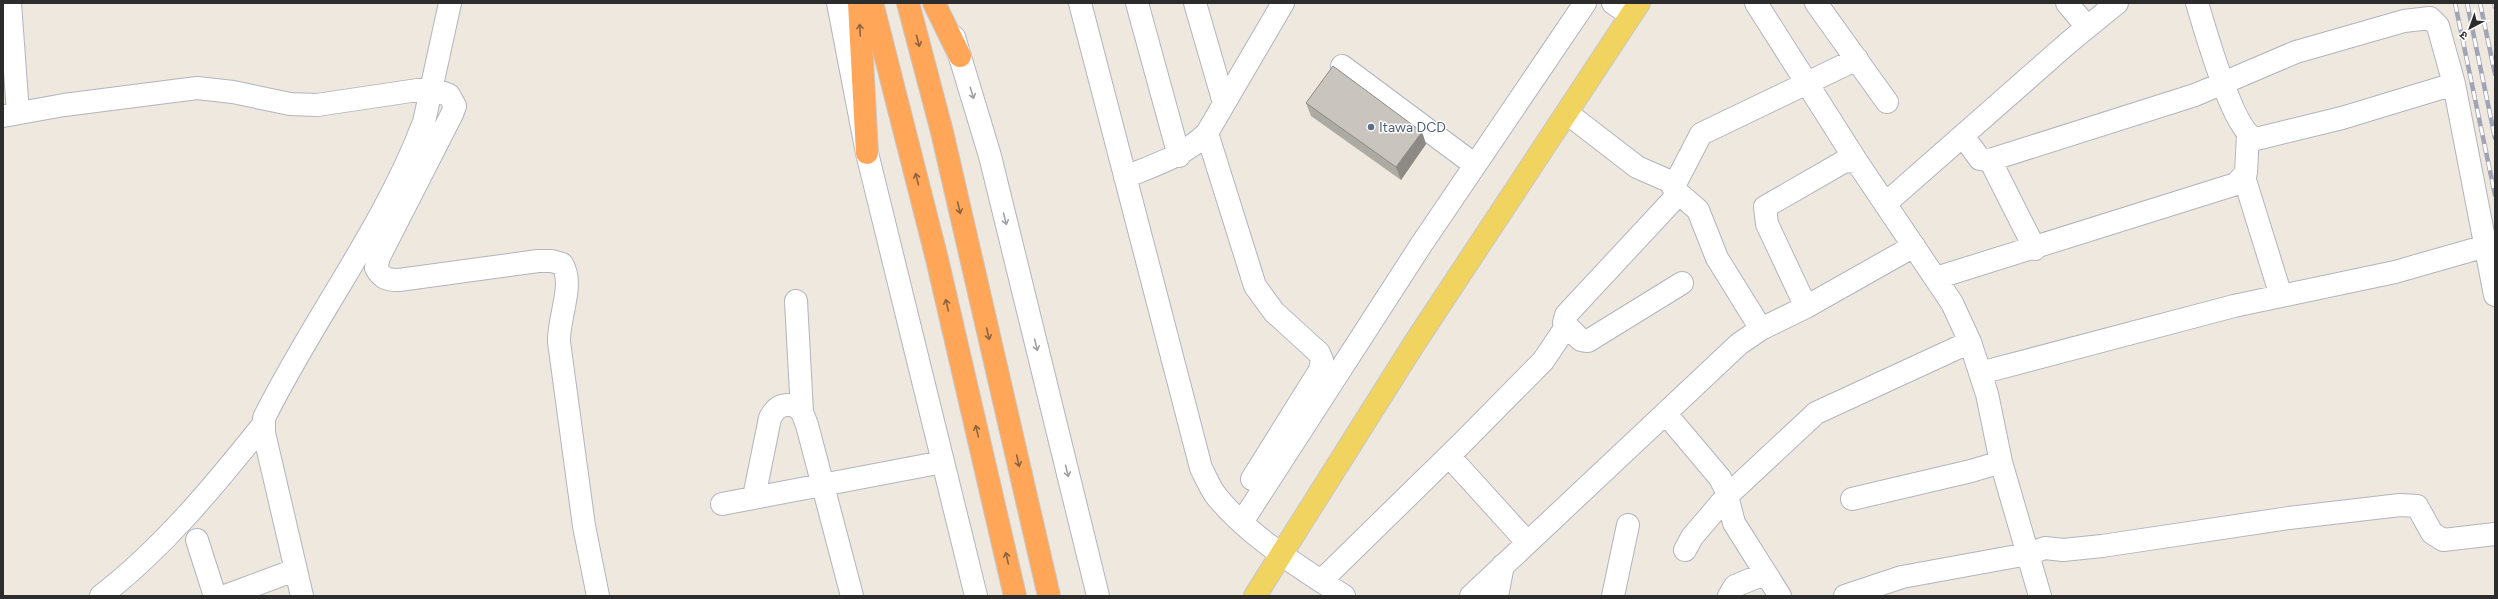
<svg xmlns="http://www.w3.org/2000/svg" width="2498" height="599" font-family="Figtree,'Noto Sans Devanagari',sans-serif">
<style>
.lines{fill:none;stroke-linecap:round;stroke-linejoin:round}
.minor-casing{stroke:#b2b4bf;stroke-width:24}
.major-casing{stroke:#c8c8c8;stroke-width:24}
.highway-casing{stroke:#c8c8c8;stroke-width:24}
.minor{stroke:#fff;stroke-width:22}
.major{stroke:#f1d460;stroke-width:22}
.highway{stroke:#ffa658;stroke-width:22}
.rail-casing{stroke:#a1a3b6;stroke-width:4.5}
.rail{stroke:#fff;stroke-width:3;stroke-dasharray:9;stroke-linecap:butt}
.wall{fill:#ada9a3}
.shaded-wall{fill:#8d8985}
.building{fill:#c9c4be;stroke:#8d8985}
.oneway{stroke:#8b6340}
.oneway2{stroke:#a0a0a0}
.service-dot{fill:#5c6f8a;stroke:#fff;stroke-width:1.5}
.labels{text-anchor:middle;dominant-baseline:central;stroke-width:3;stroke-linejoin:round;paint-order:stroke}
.service-label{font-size:14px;fill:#4e5e75;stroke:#fff;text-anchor:start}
</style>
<rect width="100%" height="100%" fill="#eee8de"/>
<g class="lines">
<g class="minor-casing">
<path id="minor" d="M 10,3 L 18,113
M 838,3 L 867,153 L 976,596
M 1080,3 L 1201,468 C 1205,476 1209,485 1214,493 C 1245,534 1301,568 1344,596
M 1137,3 L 1179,156
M 1195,3 L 1224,103
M 1613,3 L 1630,15
M 1756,3 L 1857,162 L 1952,303 L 1970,342 L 1987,394 L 2001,462 L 2040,596
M 1816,3 L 1887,102
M 2067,3 L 2087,27
M 2197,3 C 2205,29 2233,131 2256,139 L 2342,118 L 2454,84
M 954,37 L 990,156 L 1098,596
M 1342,66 L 1475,165
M 1567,113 L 1637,167 L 1669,181 L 1676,191 L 1673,200 L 1566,315 L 1564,323 L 1581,340 L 1588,341 L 1682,283
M 3,116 L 64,105 L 197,88 L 233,92 L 290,104 L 317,105 L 431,88 L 449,95 L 455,106 L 452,114 L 379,257 L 376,268 C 382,279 388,280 399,280 L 538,261 L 552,261 L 562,264 C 575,284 558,318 559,342 L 584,526 L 598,596
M 1207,133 L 1255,286 L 1274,312 L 1319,353 L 1322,360 L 1320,370 L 1252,479
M 1963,136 L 1980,159 L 1990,160 L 2195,95 L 2296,52 L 2404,21 L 2430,18 L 2438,26 L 2454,84 L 2495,295
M 1990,160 L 2035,249
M 1125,177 C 1155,165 1184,156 1207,133 L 1283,3
M 2244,177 L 2281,296
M 1674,186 L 1701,134 L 1857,59
M 1676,191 L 1698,210 L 1717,258 L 1761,329
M 1885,204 L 2068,43 L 2117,3
M 1936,278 L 2236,184 L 2246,173 L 2248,134
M 796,301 L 802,412
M 1806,307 L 1767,224 L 1765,207 L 1845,161 L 1857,162
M 1980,373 L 2234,306 L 2395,272 L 2486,246
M 1666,414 L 1720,478 L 1725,488 L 1734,523 L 1780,596
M 1449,456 L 1527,542
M 754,497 L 770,418 C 776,407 781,404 794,405 L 802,412 L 807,425 L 852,596
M 1852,499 L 1971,471 L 2001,462
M 722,504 L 943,462
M 1242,522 L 1421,245 L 1585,3
M 197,540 L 215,596
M 1685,550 L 1692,537 L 1727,496 L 1816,413 L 1970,342
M 1321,581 L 1461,444 L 1543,361 L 1566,327
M 101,596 C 163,548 214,486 262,426
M 225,596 L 295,570
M 302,596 L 264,433 L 264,418 C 314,317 384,228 424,122 L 450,3
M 1471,596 L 1739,344 L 1761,329 L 1806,307 L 1914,246
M 1497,596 L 1503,565
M 1613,596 L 1628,525
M 1729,596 L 1735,586 L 1764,574
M 1845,596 L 1902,577 L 2028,554 L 2045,548 L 2063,550 L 2102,546 L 2289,518 L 2400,505 L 2417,506 L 2432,533 L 2443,540 L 2495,534"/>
</g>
<g class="major-casing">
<path id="major" d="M 1255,596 L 1414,344 L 1639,3"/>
</g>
<g class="highway-casing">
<path id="highway" d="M 859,3 L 867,153
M 872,3 L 937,259 L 1015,596
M 908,3 L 942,132 L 1049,596
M 934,3 L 960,56"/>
</g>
<use href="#minor" class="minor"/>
<use href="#major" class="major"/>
<use href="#highway" class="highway"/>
<g class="rail-casing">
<path id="rail" d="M 2455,3 L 2495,195
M 2467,3 L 2495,138
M 2480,3 L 2495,74
M 2494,3 L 2495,7"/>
</g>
<use href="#rail" class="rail"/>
</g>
<path class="wall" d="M 1306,103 L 1422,132 L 1426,144 L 1401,180 L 1311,116 Z"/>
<path class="shaded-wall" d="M 1422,132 L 1426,144 L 1401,180 L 1396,167 Z"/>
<path class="building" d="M 1333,66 L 1422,132 L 1396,167 L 1306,103 Z"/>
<defs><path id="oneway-shaft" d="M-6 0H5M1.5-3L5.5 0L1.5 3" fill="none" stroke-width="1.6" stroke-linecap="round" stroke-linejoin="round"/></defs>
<g class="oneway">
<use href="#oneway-shaft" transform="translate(860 30) rotate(-93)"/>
<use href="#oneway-shaft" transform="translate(918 41) rotate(75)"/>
<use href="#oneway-shaft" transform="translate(917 179) rotate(-104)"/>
<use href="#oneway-shaft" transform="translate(959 208) rotate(77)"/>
<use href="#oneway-shaft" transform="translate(947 305) rotate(-103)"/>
<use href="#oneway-shaft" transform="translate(988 334) rotate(77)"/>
<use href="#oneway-shaft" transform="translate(977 431) rotate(-103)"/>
<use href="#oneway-shaft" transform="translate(1018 461) rotate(77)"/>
<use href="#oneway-shaft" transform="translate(1007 558) rotate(-103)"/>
</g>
<g class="oneway2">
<use href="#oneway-shaft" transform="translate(972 93) rotate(73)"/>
<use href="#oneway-shaft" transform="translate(1005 219) rotate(76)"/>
<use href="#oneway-shaft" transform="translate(1036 345) rotate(76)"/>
<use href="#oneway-shaft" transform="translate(1067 471) rotate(76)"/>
</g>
<circle class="service-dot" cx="1371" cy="127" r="4"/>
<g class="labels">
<g class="service-label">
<text x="1379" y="127">Itawa DCD</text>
</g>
</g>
<rect width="2498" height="599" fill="none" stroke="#2c2c2c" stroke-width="8"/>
<g transform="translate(2470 28) rotate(221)" stroke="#ffffff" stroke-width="3" paint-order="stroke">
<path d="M0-3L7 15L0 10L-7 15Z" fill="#2c2c2c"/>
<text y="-6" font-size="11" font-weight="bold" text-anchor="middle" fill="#2c2c2c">उ</text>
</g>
</svg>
